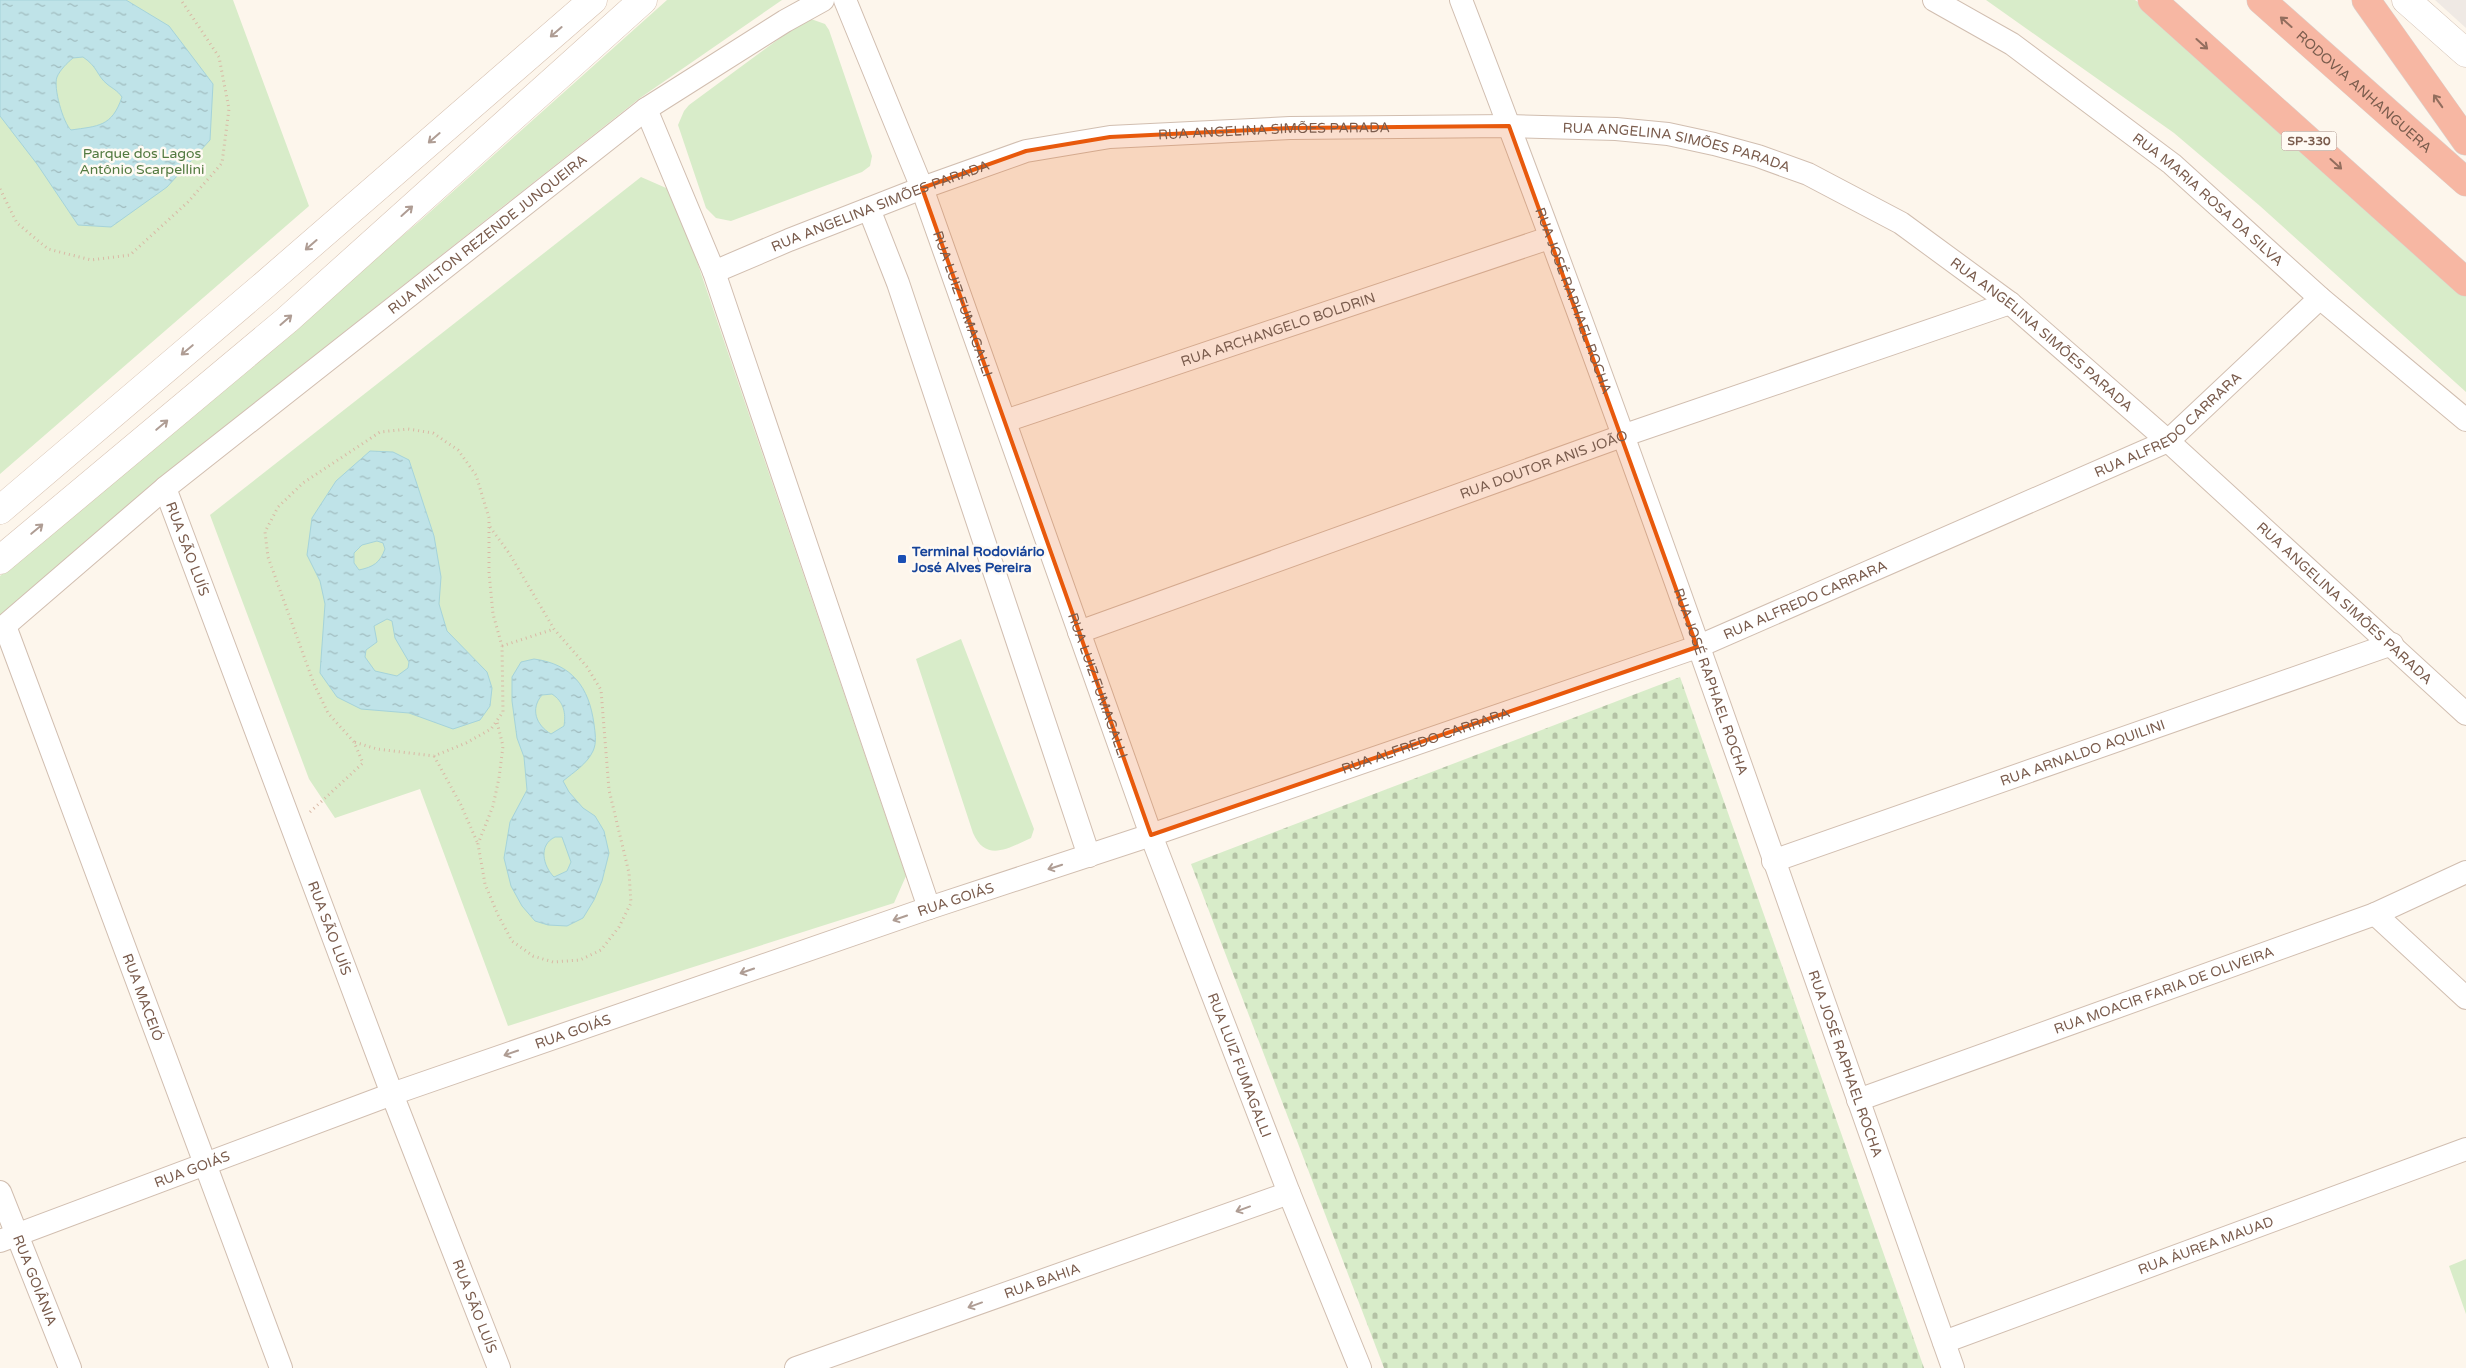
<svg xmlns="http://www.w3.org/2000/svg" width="2466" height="1368" font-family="'Varela Round',sans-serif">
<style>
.industrial{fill:#efe9e4}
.cemetery{fill:url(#cemetery-stones)}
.park{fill:#d8ecc9}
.water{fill:url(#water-ripples);stroke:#a5d3da;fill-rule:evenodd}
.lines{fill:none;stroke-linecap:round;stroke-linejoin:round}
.minor-casing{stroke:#d1beb0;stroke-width:24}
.tertiary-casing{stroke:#d1beb0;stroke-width:29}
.secondary-casing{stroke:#d6c0b0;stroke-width:29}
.motorway-casing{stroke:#dad1cd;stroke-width:29}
.path{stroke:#d9b8a5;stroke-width:3;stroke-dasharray:1 4;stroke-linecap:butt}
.minor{stroke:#fff;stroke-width:22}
.tertiary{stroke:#fff;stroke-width:28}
.secondary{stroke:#fff;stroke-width:28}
.motorway{stroke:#f7b7a3;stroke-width:28}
.oneway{stroke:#936e5e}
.oneway2{stroke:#af9d94}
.marked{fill:#e8590c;fill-opacity:0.2;stroke:#e8590c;stroke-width:4;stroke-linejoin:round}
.transit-dot{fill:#1a4fb4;stroke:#fffaf3;stroke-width:2}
.labels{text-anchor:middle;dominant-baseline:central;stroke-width:5;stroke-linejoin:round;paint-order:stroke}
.shield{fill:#fffaf3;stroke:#a28b7f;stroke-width:1}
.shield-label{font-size:12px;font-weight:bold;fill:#7a5c4d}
.street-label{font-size:14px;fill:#7a5c4d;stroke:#fffaf3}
.park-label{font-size:14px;fill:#537a41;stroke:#fffaf3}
.transit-label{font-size:14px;font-weight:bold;fill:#164399;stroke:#fffaf3;text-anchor:start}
</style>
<defs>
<pattern id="cemetery-stones" width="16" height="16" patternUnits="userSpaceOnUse" patternTransform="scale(1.25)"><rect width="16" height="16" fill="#d8ecc9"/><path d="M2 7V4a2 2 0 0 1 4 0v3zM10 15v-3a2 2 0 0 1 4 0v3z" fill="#b4c2a5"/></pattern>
<pattern id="water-ripples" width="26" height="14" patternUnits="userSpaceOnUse" patternTransform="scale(1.25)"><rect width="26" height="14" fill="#bfe3e8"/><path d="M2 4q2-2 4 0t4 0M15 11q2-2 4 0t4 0" fill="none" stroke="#a0bbbe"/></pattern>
</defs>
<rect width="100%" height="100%" fill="#fdf6ec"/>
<path class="industrial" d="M 2435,0 L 2466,0 L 2466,28 Z"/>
<path class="cemetery" d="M 1680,677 L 1924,1368 L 1384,1368 L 1191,864 Z"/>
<path class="park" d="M 0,0 L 233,0 L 309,206 L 0,474 Z
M 667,0 L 782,0 L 640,98 L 186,457 L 0,615 L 0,576 L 421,220 Z
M 1986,0 L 2135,0 L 2167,21 L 2466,296 L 2466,392 L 2260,206 L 2174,133 Z
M 811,19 L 825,24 L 829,30 L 872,156 L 870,166 L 862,172 L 731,221 L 716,218 L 706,208 L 678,125 L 684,111 L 689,105 L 791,30 Z
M 641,177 L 673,191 L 906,876 L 894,903 L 508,1026 L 420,789 L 335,818 L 309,779 L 210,515 Z
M 961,639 L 1034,829 L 1031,838 C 1009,848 986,863 973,833 L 916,659 Z
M 2466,1259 L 2466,1314 L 2449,1266 Z"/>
<path class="water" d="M 0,0 L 126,0 L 169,26 L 213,84 L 210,140 L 167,187 L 111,227 L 78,225 L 37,164 L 0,116 ZM 83,57 C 98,67 97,76 107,84 C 113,89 117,90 122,97 C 112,127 98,126 71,130 C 63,123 53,87 57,77 C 60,70 67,63 73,58 Z
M 370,451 L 393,452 L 409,460 L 434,536 L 441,577 L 439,604 L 447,631 L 487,672 L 492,688 L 490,706 L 480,720 L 453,729 L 409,713 L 361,709 L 337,697 L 320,673 L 325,604 L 320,581 L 307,555 L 312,518 L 336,481 ZM 377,541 L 383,543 L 385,549 C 380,563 373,567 359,570 L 354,563 L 354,553 L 362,545 ZM 387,619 L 392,621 L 395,638 L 409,662 L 408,668 L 397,676 L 375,671 L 365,657 L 366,650 L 377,642 L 374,626 Z
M 534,659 C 572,664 589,687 594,724 C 595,732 597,743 593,751 C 587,764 574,772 563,781 L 569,792 L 583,808 L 595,816 L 604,831 L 609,853 L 602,881 L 594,900 L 583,918 L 567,926 L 548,925 L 535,921 L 522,906 L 511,886 L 504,858 L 510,822 L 527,790 L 524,757 L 517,738 L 512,701 L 512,677 L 521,662 ZM 552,694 C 564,702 566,713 564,726 L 551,734 C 536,725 530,709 542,695 ZM 555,837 L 562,837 L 571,862 L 567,871 L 554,877 C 543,866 538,845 555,837 Z"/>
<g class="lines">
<g class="minor-casing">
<g id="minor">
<path id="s1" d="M 845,0 L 922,188 L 1151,835 L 1289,1193 L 1360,1368"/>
<path id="s2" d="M 1461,0 C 1635,452 1791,912 1953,1368"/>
<path id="s3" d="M 1934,0 L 2012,44 L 2172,164 L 2320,298 L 2466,420"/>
<path d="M 646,109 L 714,272 L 929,908"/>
<path d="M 869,209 L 898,283 L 1089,856"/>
<path id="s4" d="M 714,272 L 789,240 L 922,188 L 1026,151 L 1110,137 L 1290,128 L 1509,126 L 1616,129 L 1668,134 L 1714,144 L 1758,156 L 1808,174 L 1901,223 L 2010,303 L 2168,441 L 2466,714"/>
<path id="s5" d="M 1005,421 L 1549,238"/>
<path id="s6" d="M 165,488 L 392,1094 L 499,1368"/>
<path id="s7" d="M 5,626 L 281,1368"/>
<path id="s8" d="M 0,630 L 165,488 L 646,109 L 785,21 L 823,0"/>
<path id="s9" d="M 1079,632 L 1622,436 L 2010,303"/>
<path id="s10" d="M 1773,861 L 2392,644"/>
<path d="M 2375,914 L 2466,998"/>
<path id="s11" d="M 1858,1100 L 2375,914 L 2466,872"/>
<path id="s12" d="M 0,1192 L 70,1368"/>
<path id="s13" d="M 0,1241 L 392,1094 L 929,908 L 1151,835 L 1697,647 L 2168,441 L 2320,298"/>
<path id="s14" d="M 1944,1342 L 2466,1149"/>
<path id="s15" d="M 796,1368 L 1289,1193"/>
</g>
</g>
<g class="tertiary-casing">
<path id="tertiary" d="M 2406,0 L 2466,53"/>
</g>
<g class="secondary-casing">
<path id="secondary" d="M 0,510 L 262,287 L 593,0
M 0,560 L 287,320 L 643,0"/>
</g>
<g class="motorway-casing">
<g id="motorway">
<path d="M 2152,0 L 2466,282"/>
<path id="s16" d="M 2261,0 L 2466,182"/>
<path d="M 2366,0 L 2466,141"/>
</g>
</g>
<path class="path" d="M 0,189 L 17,223 L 48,249 L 91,260 L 130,255 L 188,202 L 222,163 L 229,109 L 219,57 L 181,0
M 490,527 L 509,553 L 554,629 L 587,667 L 601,690 L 609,790 L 629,873 L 631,903 L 619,927 L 601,950 L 580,960 L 553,962 L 533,956 L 512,941 L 498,915 L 485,884 L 478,844 L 493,806 L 499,778 L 503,746 L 497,722
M 502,646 L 554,629
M 434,756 L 461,805 L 478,844
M 310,812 L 363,763 L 354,742 L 328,713 L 314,684 L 268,557 L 265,532 L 278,507 L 303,483 L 380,432 L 408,429 L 433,433 L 458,450 L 476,475 L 489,518 L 489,573 L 493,614 L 502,646 L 503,712 L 491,729 L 466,743 L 434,756 L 377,749 L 354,742"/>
<use href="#minor" class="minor"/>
<use href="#tertiary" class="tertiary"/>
<use href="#secondary" class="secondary"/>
<use href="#motorway" class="motorway"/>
</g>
<defs><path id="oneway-shaft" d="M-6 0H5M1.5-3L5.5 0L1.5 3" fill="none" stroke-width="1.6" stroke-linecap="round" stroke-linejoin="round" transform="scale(1.25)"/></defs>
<g class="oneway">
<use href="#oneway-shaft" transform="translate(2286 22) rotate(-138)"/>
<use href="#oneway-shaft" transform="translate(2202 44) rotate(42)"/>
<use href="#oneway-shaft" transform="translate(2438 101) rotate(-125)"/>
<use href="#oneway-shaft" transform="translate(2336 164) rotate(42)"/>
</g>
<g class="oneway2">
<use href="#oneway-shaft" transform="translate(556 32) rotate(139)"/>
<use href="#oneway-shaft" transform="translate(434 138) rotate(139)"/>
<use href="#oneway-shaft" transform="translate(407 211) rotate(-42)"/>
<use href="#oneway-shaft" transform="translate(311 245) rotate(139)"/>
<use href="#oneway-shaft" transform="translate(286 320) rotate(-41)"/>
<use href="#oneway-shaft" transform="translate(187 350) rotate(140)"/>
<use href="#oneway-shaft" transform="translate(162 425) rotate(-40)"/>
<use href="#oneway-shaft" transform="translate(37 529) rotate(-40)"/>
<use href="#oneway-shaft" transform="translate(1055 867) rotate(162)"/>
<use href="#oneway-shaft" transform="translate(900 918) rotate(161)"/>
<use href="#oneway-shaft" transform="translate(747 971) rotate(161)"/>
<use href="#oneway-shaft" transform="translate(511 1053) rotate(161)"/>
<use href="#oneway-shaft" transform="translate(1243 1209) rotate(160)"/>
<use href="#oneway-shaft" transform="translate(975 1305) rotate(160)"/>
</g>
<path class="marked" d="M 1509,126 L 1697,647 L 1151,835 L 922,188 L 1026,151 L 1110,137 L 1290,128 Z"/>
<rect class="transit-dot" x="897" y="554" width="10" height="10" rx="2.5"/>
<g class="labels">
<rect class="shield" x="2281.5" y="131.5" width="55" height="19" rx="4"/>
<g class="shield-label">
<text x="2309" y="141">SP-330</text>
</g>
<g class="street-label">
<text stroke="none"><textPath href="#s16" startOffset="138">RODOVIA ANHANGUERA</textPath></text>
<text stroke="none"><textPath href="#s4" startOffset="584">RUA ANGELINA SIMÕES PARADA</textPath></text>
<text stroke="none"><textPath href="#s4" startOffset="989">RUA ANGELINA SIMÕES PARADA</textPath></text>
<text stroke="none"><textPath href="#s3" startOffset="340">RUA MARIA ROSA DA SILVA</textPath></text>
<text stroke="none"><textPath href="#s4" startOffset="179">RUA ANGELINA SIMÕES PARADA</textPath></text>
<text stroke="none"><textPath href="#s8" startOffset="628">RUA MILTON REZENDE JUNQUEIRA</textPath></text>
<text stroke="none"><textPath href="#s2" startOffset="321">RUA JOSÉ RAPHAEL ROCHA</textPath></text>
<text stroke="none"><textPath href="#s1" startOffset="326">RUA LUIZ FUMAGALLI</textPath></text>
<text stroke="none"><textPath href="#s5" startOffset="288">RUA ARCHANGELO BOLDRIN</textPath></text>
<text stroke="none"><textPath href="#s4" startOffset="1409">RUA ANGELINA SIMÕES PARADA</textPath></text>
<text stroke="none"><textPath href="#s13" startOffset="2321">RUA ALFREDO CARRARA</textPath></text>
<text stroke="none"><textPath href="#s9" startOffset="494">RUA DOUTOR ANIS JOÃO</textPath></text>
<text stroke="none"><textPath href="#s6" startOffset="65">RUA SÃO LUÍS</textPath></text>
<text stroke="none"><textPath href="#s13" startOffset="1916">RUA ALFREDO CARRARA</textPath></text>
<text stroke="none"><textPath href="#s4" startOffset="1814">RUA ANGELINA SIMÕES PARADA</textPath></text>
<text stroke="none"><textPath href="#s2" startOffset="726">RUA JOSÉ RAPHAEL ROCHA</textPath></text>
<text stroke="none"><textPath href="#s1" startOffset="731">RUA LUIZ FUMAGALLI</textPath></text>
<text stroke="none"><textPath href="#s13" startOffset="1511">RUA ALFREDO CARRARA</textPath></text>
<text stroke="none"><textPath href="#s10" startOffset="328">RUA ARNALDO AQUILINI</textPath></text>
<text stroke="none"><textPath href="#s13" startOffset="1015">RUA GOIÁS</textPath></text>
<text stroke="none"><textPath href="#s6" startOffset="470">RUA SÃO LUÍS</textPath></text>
<text stroke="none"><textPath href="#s11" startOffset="325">RUA MOACIR FARIA DE OLIVEIRA</textPath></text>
<text stroke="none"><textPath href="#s7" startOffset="396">RUA MACEIÓ</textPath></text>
<text stroke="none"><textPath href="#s13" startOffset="610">RUA GOIÁS</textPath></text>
<text stroke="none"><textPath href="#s1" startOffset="1136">RUA LUIZ FUMAGALLI</textPath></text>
<text stroke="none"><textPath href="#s2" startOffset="1131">RUA JOSÉ RAPHAEL ROCHA</textPath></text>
<text stroke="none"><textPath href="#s13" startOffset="205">RUA GOIÁS</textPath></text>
<text stroke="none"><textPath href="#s14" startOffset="279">RUA ÁUREA MAUAD</textPath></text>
<text stroke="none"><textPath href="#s12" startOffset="95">RUA GOIÂNIA</textPath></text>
<text stroke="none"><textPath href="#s15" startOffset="261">RUA BAHIA</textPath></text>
<text stroke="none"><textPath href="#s6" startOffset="875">RUA SÃO LUÍS</textPath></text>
</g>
<g class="park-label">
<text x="142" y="153">Parque dos Lagos<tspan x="142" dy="16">Antônio Scarpellini</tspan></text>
</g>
<g class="transit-label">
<text x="912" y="551">Terminal Rodoviário<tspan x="912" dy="16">José Alves Pereira</tspan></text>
</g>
</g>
</svg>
